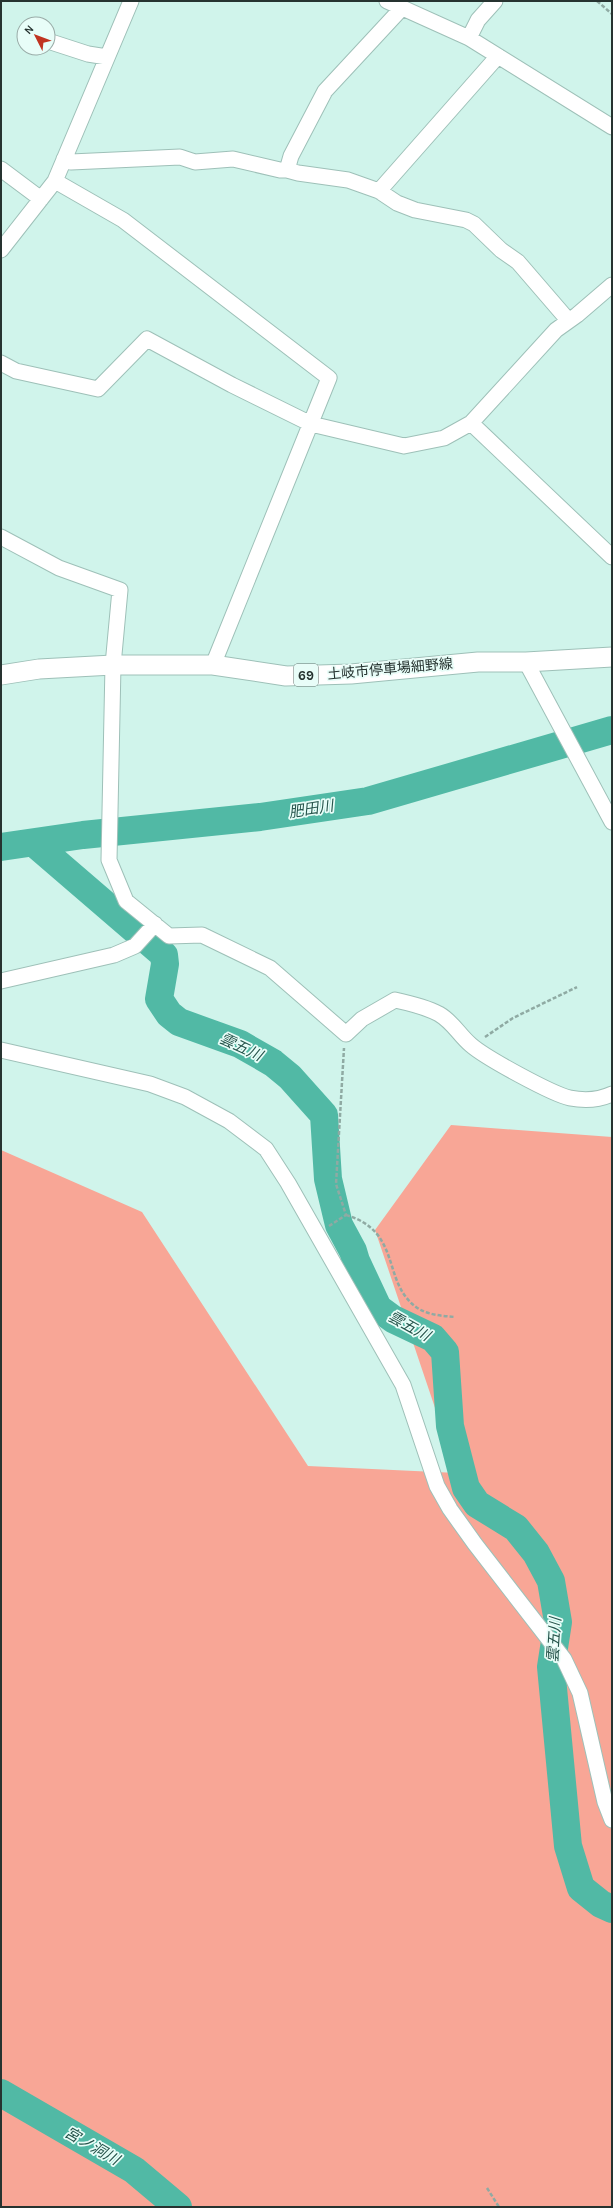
<svg xmlns="http://www.w3.org/2000/svg" width="613" height="2208" font-family="Karla,'Noto Sans JP',sans-serif">
<style>
.green{fill:#f8a696}
.lines{fill:none;stroke-linecap:round;stroke-linejoin:round}
.river{stroke:#51b9a5;stroke-width:28}
.minor-casing{stroke:#9ec0b8;stroke-width:17}
.major-casing{stroke:#9ec0b8;stroke-width:21}
.path{stroke:#8faaa3;stroke-width:2.5;stroke-dasharray:4 2;stroke-linecap:butt}
.minor{stroke:#fff;stroke-width:15}
.major{stroke:#fff;stroke-width:19}
.labels{text-anchor:middle;dominant-baseline:central;stroke-width:3.5;stroke-linejoin:round;paint-order:stroke}
.shield{fill:#e8fdf8;stroke:#60706c;stroke-width:1}
.shield-label{font-size:13px;font-weight:bold;fill:#263330}
.street-label{font-size:14px;fill:#263330;stroke:#e8fdf8}
.water-label{font-size:15px;font-style:italic;fill:#26544b;stroke:#e8fdf8}
</style>
<rect width="100%" height="100%" fill="#d0f4eb"/>
<path class="green" d="M 451,1125 L 612,1137 L 612,2207 L 1,2207 L 1,1150 L 142,1212 L 308,1466 L 457,1473 L 375,1230 Z"/>
<g class="lines">
<path class="river" d="M 35,844 L 164,955 L 165,964 L 159,999 L 169,1014 L 179,1022 L 240,1044 L 273,1063 L 290,1077 L 324,1115 L 328,1179 L 339,1225 L 353,1251 L 356,1261 L 378,1308 L 393,1319 L 433,1338 L 445,1352 L 450,1426 L 466,1488 L 477,1504 L 516,1528 L 536,1553 L 551,1581 L 558,1622 L 551,1667 L 568,1846 L 581,1888 L 601,1904 L 612,1909
M 1,847 L 83,835 L 260,817 L 368,801 L 612,730
M 1,2093 L 134,2170 L 178,2207"/>
<g class="minor-casing">
<path id="minor" d="M 387,1 L 469,38 L 612,127
M 402,8 L 325,91 L 291,156 L 287,170 L 298,173 L 348,180 L 379,191 L 397,203 L 415,210 L 466,220 L 474,224 L 501,250 L 518,262 L 568,320
M 469,38 L 478,20 L 495,1
M 48,41 L 88,54 L 107,57
M 64,159 L 71,162 L 180,157 L 195,162 L 233,159 L 280,170 L 287,170
M 1,169 L 41,199
M 55,181 L 123,220 L 329,378 L 213,665
M 379,191 L 498,56
M 1,250 L 55,181 L 131,1
M 1,363 L 16,371 L 98,389 L 147,339 L 232,385 L 311,424 L 404,446 L 444,438 L 471,423 L 556,330 L 577,315 L 612,285
M 471,423 L 612,557
M 1,537 L 59,568 L 120,590 L 113,665 L 109,860 L 126,901 L 169,936 L 202,935 L 270,968 L 346,1034 L 362,1019 L 395,1000 C 409,1003 426,1007 439,1014 C 453,1022 459,1035 471,1045 C 486,1058 552,1094 570,1098 C 585,1101 599,1100 612,1094
M 526,662 L 612,822
M 1,981 L 114,955 L 135,946 L 155,924
M 1,1050 L 150,1084 L 185,1097 L 229,1121 L 266,1149 L 288,1183 L 403,1385 L 437,1486 L 450,1509 L 475,1544 L 564,1659 L 580,1693 L 605,1802 L 612,1820"/>
</g>
<g class="major-casing">
<path id="major" d="M 1,675 L 39,669 L 113,665 L 213,665 L 286,676 L 351,674 L 478,662 L 526,662 L 612,657"/>
</g>
<path class="path" d="M 597,1 L 612,14
M 485,1037 L 513,1018 L 577,987
M 346,1215 C 404,1232 380,1284 419,1309 C 429,1315 443,1316 455,1317
M 329,1226 L 346,1215 L 336,1184 L 344,1048
M 487,2188 L 499,2207"/>
<use href="#minor" class="minor"/>
<use href="#major" class="major"/>
</g>
<g class="labels">
<rect class="shield" x="294" y="664" width="24" height="22" rx="3"/>
<g class="shield-label">
<text x="306" y="675">69</text>
</g>
<g class="street-label">
<text transform="translate(390 669) rotate(-5)">土岐市停車場細野線</text>
</g>
<g class="water-label">
<text transform="translate(311 809) rotate(-9)">肥田川</text>
<text transform="translate(241 1047) rotate(25)">雲五川</text>
<text transform="translate(409 1326) rotate(29)">雲五川</text>
<text transform="translate(554 1640) rotate(-86)">雲五川</text>
<text transform="translate(92 2146) rotate(30)">宮ノ洞川</text>
</g>
</g>
<rect width="613" height="2208" fill="none" stroke="#263330" stroke-width="4"/>
<g transform="translate(36 36) rotate(312)"><circle r="19" fill="#e8fdf8" stroke="#9aaca8"/>
<path d="M0-3L7 15L0 10L-7 15Z" fill="#c03421"/>
<text y="-6" font-size="11" font-weight="bold" text-anchor="middle" fill="#263330">N</text>
</g>
</svg>
